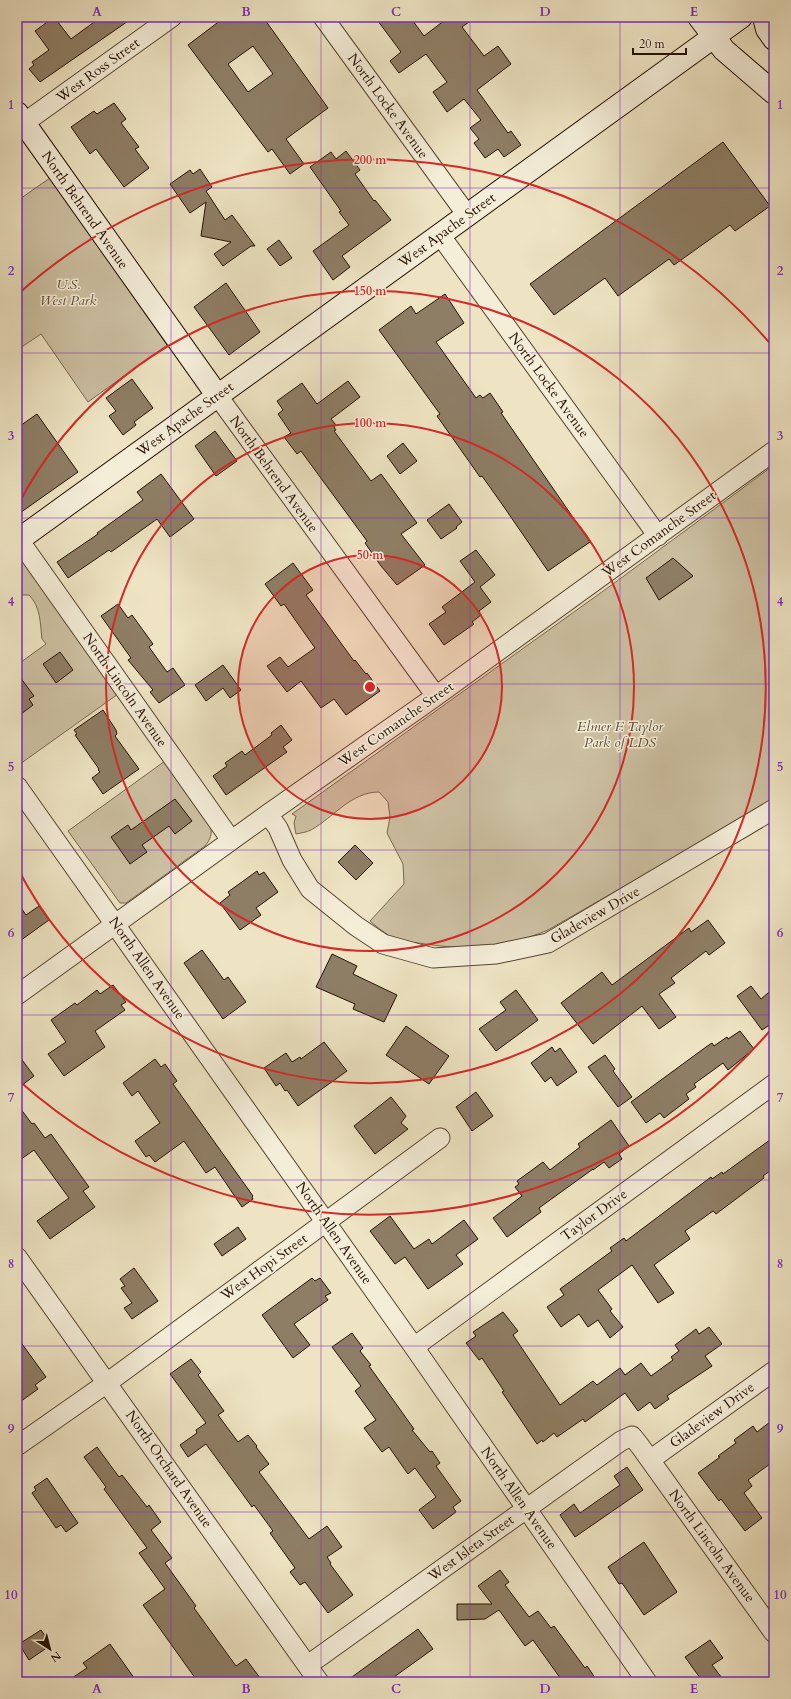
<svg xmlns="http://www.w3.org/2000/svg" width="791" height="1699" font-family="Cardo,serif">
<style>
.green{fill:#ccc0a2;stroke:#786851}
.building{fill:#8e7e65;stroke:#251000;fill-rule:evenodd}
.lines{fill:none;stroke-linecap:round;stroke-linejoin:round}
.street-casing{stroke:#574531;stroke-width:21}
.secondary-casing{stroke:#251000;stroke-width:24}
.street{stroke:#f4edd8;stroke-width:19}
.secondary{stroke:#f4edd8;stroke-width:22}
.grid{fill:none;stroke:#7b2cbf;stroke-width:1;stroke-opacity:0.55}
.ring{fill:none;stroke:#d62828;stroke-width:2}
.labels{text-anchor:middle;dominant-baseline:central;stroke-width:3;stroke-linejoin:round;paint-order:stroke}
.street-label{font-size:14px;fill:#251000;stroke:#f4edd8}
.park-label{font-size:14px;font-style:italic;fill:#5f4e39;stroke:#f4edd8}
.centre{fill:#d62828;stroke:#f4edd8;stroke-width:2}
.ring-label{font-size:12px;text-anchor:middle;font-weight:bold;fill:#d62828;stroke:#f4edd8;stroke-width:3;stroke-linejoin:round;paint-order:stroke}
.neatline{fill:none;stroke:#7b2cbf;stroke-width:1.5}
.grid-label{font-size:13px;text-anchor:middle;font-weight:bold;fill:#7b2cbf}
</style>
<rect width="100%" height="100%" fill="#eee4c3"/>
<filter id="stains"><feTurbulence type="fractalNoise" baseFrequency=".005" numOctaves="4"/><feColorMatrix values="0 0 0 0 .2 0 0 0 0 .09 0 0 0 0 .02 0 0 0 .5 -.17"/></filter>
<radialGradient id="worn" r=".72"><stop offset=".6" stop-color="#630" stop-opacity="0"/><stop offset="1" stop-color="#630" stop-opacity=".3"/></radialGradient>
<path class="green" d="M 50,178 L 167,345 L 88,402 L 41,334 L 17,350 L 17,201 Z
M 774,465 L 774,800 L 548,930 C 506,948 464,951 419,943 C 409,942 399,940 390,936 C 383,932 376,926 370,921 L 404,884 L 403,864 L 387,833 L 390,817 L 388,802 L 379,792 C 351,792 334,817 311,830 C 307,832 301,833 296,834 L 294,823 L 296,816 L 292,814 L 613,584 Z
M 20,559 L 22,559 L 118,694 L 20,764 L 17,760 L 17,665 L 46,644 L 42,639 C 40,623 41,607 29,595 L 17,595 L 17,561 Z
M 165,761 L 210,825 C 213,834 210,840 205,846 L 126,903 L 120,903 L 68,831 Z"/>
<path class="building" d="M 54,17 L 71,39 L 101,17 L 134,17 L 40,82 L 29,69 L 34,65 L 32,62 L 49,50 L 35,31 Z
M 225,17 L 263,17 L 328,108 L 286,139 L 304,164 L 290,174 L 272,149 L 268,152 L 188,45 ZM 253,46 L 273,74 L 248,92 L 228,64 Z
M 375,17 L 410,17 L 424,36 L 449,17 L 476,17 L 462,27 L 484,56 L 498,46 L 511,64 L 477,90 L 508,133 L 511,131 L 521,145 L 504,157 L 498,149 L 485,158 L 474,143 L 479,139 L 470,128 L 481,120 L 464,99 L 447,112 L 433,92 L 447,82 L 426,54 L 399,73 L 390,61 L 401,52 Z
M 114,103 L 126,119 L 121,123 L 139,147 L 135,149 L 149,168 L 124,187 L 96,149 L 90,154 L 71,127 L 94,111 L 97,114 Z
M 723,142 L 770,206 L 735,231 L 730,225 L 674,265 L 669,259 L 618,296 L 605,278 L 554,315 L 530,284 Z
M 346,151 L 360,170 L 355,174 L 374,201 L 375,200 L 391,220 L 342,256 L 350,267 L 333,280 L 313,251 L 349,225 L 339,212 L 341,211 L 310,167 L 331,152 L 336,159 Z
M 200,169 L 212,187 L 206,191 L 225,220 L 232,215 L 255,246 L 251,246 L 223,266 L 214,254 L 231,242 L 201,236 L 206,202 L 190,213 L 170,184 L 190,170 L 193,174 Z
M 279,240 L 292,258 L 280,266 L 267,249 Z
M 226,283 L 260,332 L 229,355 L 194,307 Z
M 445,294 L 464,323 L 436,342 L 476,398 L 480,395 L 483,398 L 490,393 L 503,412 L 501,413 L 590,542 L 548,571 L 504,507 L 482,476 L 480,477 L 437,416 L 440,414 L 379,330 L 411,306 L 416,314 Z
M 132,379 L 153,408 L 134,422 L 136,425 L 123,435 L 109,416 L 116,411 L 106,398 Z
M 348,381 L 360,397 L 331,419 L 336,425 L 334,427 L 336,430 L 334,431 L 371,481 L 381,474 L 417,523 L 401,534 L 425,565 L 397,585 L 381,566 L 365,543 L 367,541 L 301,451 L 297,454 L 284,437 L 291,433 L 278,414 L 283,410 L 277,401 L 302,383 L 317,404 Z
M 37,414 L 78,472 L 17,515 L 17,428 Z
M 215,431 L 237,461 L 216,476 L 195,446 Z
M 403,443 L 417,461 L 400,474 L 387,456 Z
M 161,474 L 194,519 L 170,537 L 157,519 L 111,552 L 109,550 L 68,578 L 57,562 L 98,534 L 97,533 L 143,500 L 137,492 Z
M 449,504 L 462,522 L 456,527 L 457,528 L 441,539 L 427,520 Z
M 476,550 L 495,575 L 480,587 L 491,602 L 479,611 L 481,615 L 472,622 L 474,624 L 444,645 L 429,624 L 446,612 L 442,607 L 475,582 L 460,561 Z
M 673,558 L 693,576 L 659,600 L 646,578 Z
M 293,563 L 313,590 L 306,595 L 354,661 L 355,660 L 366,674 L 367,673 L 380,691 L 346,715 L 334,699 L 321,708 L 301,681 L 287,692 L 267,666 L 280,657 L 288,667 L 315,648 L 284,604 L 281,606 L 265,584 Z
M 118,604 L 128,618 L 132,615 L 153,644 L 149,647 L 167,672 L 173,668 L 185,685 L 159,703 L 150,692 L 153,690 L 128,660 L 131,658 L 101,616 Z
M 60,652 L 73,670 L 56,683 L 43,664 Z
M 223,665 L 241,690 L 230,698 L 223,688 L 206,701 L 195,685 Z
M 17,673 L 34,696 L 29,699 L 33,705 L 17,717 Z
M 103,710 L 116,730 L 117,734 L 115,736 L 139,769 L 103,794 L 92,778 L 100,772 L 98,770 L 99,769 L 75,735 L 77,734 L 74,730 Z
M 281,725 L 292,740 L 283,747 L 287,752 L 226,795 L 213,776 L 227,766 L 225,763 L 242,751 L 245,755 L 272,735 L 271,733 Z
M 175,799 L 192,821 L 175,834 L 169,826 L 142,845 L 147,852 L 130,864 L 111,837 L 128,825 L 131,830 Z
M 355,845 L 373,863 L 356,880 L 338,862 Z
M 257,871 L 259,875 L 264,872 L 278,892 L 256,908 L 261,915 L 240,930 L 220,903 L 230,895 L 228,892 Z
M 17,902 L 26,915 L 39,906 L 49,920 L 17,943 Z
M 708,920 L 725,943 L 709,955 L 706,951 L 671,978 L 675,983 L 659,994 L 676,1017 L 659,1029 L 642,1006 L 593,1044 L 561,1003 L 602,972 L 612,985 L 689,928 L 691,932 Z
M 202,950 L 224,980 L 228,977 L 246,1002 L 223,1019 L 184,963 Z
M 332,954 L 357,966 L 353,974 L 397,995 L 384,1022 L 353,1009 L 355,1004 L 316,987 Z
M 113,985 L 126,1002 L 121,1005 L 125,1010 L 95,1031 L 105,1047 L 64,1076 L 48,1054 L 66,1042 L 51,1020 L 75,1003 L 77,1005 L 97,990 L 100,994 Z
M 751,986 L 761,999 L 774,988 L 774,1022 L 762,1030 L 737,996 Z
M 516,990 L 538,1020 L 496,1051 L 479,1029 L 506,1010 L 500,1002 Z
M 406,1026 L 449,1056 L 429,1084 L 386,1055 Z
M 740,1031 L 754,1049 L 728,1070 L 723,1063 L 694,1084 L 696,1087 L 686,1094 L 689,1099 L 664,1118 L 660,1113 L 646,1123 L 631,1102 L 706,1047 L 712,1043 L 714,1046 L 727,1037 L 728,1039 Z
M 324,1042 L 347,1071 L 298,1106 L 287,1090 L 285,1091 L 280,1083 L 276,1086 L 264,1068 L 286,1053 L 292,1062 L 300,1057 L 301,1059 Z
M 552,1047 L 555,1052 L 560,1048 L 577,1072 L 557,1086 L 551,1077 L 545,1082 L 531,1063 Z
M 17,1053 L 34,1076 L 17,1089 Z
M 605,1055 L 615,1069 L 613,1071 L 632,1097 L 618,1107 L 588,1067 Z
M 155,1059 L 161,1067 L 165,1064 L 177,1081 L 173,1084 L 253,1196 L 252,1197 L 253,1199 L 242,1207 L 215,1167 L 206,1173 L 184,1141 L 155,1162 L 149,1155 L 146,1157 L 135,1141 L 160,1123 L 138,1091 L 132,1096 L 123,1083 Z
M 476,1092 L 493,1116 L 472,1131 L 456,1107 Z
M 391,1097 L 406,1116 L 401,1123 L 408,1129 L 375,1154 L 354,1126 Z
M 17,1104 L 32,1124 L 34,1123 L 45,1138 L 51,1134 L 89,1187 L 83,1191 L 95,1207 L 50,1239 L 37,1221 L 69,1198 L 34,1150 L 17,1162 Z
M 611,1120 L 629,1146 L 619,1154 L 622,1159 L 609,1168 L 604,1162 L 593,1170 L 593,1169 L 539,1208 L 541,1212 L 507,1237 L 493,1218 L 522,1196 L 515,1187 L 519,1184 L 517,1181 L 543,1162 L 550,1170 L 580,1147 L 578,1144 Z
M 774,1137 L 774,1168 L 763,1176 L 764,1178 L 716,1214 L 713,1211 L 685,1231 L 690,1239 L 654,1265 L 674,1293 L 658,1303 L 632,1265 L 598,1290 L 612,1309 L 610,1311 L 623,1327 L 610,1338 L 598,1320 L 588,1327 L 579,1314 L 561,1327 L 547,1307 L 564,1295 L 560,1289 L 612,1251 L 610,1248 L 624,1238 L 626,1241 L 711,1177 L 712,1179 L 722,1172 L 723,1174 Z
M 390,1216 L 414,1249 L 429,1239 L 432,1244 L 464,1220 L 478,1239 L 456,1255 L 463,1264 L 428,1289 L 405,1257 L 395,1264 L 370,1231 Z
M 238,1227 L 246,1239 L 222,1256 L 214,1244 Z
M 134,1268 L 158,1301 L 132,1319 L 124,1308 L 132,1303 L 121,1288 L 125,1286 L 120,1279 Z
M 312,1278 L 315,1281 L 320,1278 L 331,1293 L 325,1296 L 328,1300 L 294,1324 L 310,1345 L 293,1358 L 262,1315 Z
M 503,1312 L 518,1331 L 513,1335 L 560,1405 L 593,1381 L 597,1385 L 620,1368 L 625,1375 L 641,1363 L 651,1376 L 673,1360 L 671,1357 L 679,1351 L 675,1345 L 696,1329 L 699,1334 L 709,1327 L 722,1344 L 705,1356 L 712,1366 L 667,1396 L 669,1399 L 655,1409 L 650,1402 L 638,1411 L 625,1393 L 585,1422 L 583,1419 L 557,1437 L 554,1433 L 543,1442 L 542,1440 L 537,1444 L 502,1392 L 504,1391 L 482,1358 L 479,1360 L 466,1343 L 476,1336 L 473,1332 Z
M 352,1333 L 363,1348 L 360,1351 L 371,1365 L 369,1366 L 414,1429 L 412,1430 L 430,1452 L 432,1451 L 440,1463 L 436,1466 L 461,1501 L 453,1507 L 456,1512 L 433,1529 L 419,1510 L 436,1497 L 415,1468 L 408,1474 L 389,1447 L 382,1452 L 364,1428 L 376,1420 L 355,1391 L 361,1386 L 332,1347 Z
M 17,1337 L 46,1377 L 35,1385 L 38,1389 L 17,1404 Z
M 191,1359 L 201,1372 L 198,1375 L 224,1411 L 218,1415 L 238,1442 L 248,1435 L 257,1446 L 256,1447 L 269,1464 L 259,1472 L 309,1539 L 327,1526 L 342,1547 L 327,1557 L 331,1563 L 330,1564 L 353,1595 L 328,1613 L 305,1582 L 300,1585 L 290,1572 L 295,1568 L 270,1533 L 273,1531 L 254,1505 L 252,1507 L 247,1500 L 206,1444 L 188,1457 L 180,1445 L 197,1433 L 196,1430 L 206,1423 L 170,1374 Z
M 774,1419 L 774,1461 L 748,1480 L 752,1486 L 744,1493 L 762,1518 L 745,1531 L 721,1499 L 719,1501 L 698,1473 L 720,1457 L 718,1456 L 736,1443 L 734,1440 L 753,1426 L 757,1432 Z
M 97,1447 L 119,1477 L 122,1475 L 147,1507 L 149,1505 L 161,1522 L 151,1530 L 172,1558 L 165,1563 L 196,1606 L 194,1608 L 236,1666 L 246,1659 L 263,1682 L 198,1682 L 143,1605 L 165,1589 L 139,1553 L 147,1548 L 104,1489 L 106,1487 L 84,1457 Z
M 627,1467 L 643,1490 L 575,1537 L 560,1515 L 574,1504 L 580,1513 L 620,1485 L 614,1476 Z
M 47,1478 L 78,1523 L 66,1532 L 61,1525 L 56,1528 L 32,1493 L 36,1490 L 34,1487 Z
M 644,1542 L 677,1592 L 644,1615 L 622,1583 L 619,1584 L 608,1567 Z
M 500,1570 L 509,1582 L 505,1585 L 529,1617 L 538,1611 L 551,1628 L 554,1626 L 585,1668 L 587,1666 L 598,1682 L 563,1682 L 533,1640 L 525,1646 L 499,1610 L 485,1619 L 457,1620 L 457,1604 L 492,1604 L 478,1586 Z
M 418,1629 L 433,1649 L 387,1682 L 345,1682 Z
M 41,1630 L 51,1645 L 29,1660 L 19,1644 Z
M 710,1640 L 723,1658 L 712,1665 L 725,1682 L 703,1682 L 685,1657 Z
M 110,1644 L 137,1682 L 66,1682 L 87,1668 L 83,1663 Z"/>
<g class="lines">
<g class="street-casing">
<path id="street" d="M 323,17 L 467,215
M 24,123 L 172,17
M 440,235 L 658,536
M 217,395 L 436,696
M 19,540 L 231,840
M 17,786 L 414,1347 L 647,1682
M 268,814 L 278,828 L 292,860 L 310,889 L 356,926 L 383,944 L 433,958 L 496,954 L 548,943 L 774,809
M 17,995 L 268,814 L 436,696 L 774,451
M 17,1257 L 319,1682
M 414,1347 L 774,1084
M 17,1446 L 107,1383 L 440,1138
M 650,1460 L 774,1371
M 308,1665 L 621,1441 L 632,1436 L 640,1446 L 774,1633"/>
</g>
<g class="secondary-casing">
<path id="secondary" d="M 699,17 L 724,50 L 774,93
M 764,17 L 767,29 L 774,39
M 17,113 L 217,395
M 17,541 L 741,17"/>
</g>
<use href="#street" class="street"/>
<use href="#secondary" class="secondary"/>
</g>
<path class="grid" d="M 171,17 L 171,1682M 321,17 L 321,1682M 470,17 L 470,1682M 620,17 L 620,1682M 17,188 L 774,188M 17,353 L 774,353M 17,518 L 774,518M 17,684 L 774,684M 17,850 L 774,850M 17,1015 L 774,1015M 17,1180 L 774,1180M 17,1346 L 774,1346M 17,1512 L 774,1512"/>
<circle cx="370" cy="687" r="132" fill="#d62828" fill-opacity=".12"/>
<g class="ring">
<circle cx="370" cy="687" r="132"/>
<circle cx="370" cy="687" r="264"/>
<path d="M17 507A396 396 0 1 1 17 867"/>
<path d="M774 1026A527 527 0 0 1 17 1079M17 295A527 527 0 0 1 774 348"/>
</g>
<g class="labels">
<g class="street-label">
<text transform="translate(98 70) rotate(-36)">West Ross Street</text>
<text transform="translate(388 106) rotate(54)">North Locke Avenue</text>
<text transform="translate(85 210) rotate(55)">North Behrend Avenue</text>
<text transform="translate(447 230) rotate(-36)">West Apache Street</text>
<text transform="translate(549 385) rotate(54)">North Locke Avenue</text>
<text transform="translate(185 419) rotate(-36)">West Apache Street</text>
<text transform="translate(274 474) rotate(54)">North Behrend Avenue</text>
<text transform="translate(659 534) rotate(-36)">West Comanche Street</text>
<text transform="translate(125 690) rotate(55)">North Lincoln Avenue</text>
<text transform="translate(396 724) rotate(-35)">West Comanche Street</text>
<text transform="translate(595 915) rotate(-30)">Gladeview Drive</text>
<text transform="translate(147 968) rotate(55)">North Allen Avenue</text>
<text transform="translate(594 1215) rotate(-36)">Taylor Drive</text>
<text transform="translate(334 1233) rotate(55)">North Allen Avenue</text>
<text transform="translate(264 1267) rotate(-36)">West Hopi Street</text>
<text transform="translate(712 1415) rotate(-36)">Gladeview Drive</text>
<text transform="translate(169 1469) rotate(55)">North Orchard Avenue</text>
<text transform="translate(519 1498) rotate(55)">North Allen Avenue</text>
<text transform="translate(712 1546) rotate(54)">North Lincoln Avenue</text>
<text transform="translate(471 1548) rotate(-36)">West Isleta Street</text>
</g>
<g class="park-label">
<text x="68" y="284">U.S.<tspan x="68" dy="16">West Park</tspan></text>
<text x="620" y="726">Elmer F. Taylor<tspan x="620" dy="16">Park of LDS</tspan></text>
</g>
</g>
<circle cx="370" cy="687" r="6" class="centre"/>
<g class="ring-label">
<text x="370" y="164">200 m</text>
<text x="370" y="295">150 m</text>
<text x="370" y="427">100 m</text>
<text x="370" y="559">50 m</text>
</g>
<rect width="791" height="1699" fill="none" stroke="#eee4c3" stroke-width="44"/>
<g transform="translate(50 1649) rotate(144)" stroke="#f4edd8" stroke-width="3" paint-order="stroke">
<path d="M0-3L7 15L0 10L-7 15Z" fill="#251000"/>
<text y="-6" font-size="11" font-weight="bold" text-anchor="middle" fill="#251000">N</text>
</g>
<path d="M633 48v6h53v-6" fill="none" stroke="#251000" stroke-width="2"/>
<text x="639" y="48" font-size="12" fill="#251000" stroke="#f4edd8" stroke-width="3" paint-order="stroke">20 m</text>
<rect x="22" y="22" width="747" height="1655" class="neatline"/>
<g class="grid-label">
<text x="97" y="16">A</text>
<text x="246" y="16">B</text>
<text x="396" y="16">C</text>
<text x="545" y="16">D</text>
<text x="694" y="16">E</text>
<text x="11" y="109">1</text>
<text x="780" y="109">1</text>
<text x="11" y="275">2</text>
<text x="780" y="275">2</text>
<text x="11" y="440">3</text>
<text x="780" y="440">3</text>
<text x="11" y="606">4</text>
<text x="780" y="606">4</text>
<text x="11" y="771">5</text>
<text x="780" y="771">5</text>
<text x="11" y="937">6</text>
<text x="780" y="937">6</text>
<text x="11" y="1102">7</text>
<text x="780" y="1102">7</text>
<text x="11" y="1268">8</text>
<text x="780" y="1268">8</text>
<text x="11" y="1433">9</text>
<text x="780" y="1433">9</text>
<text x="11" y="1599">10</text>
<text x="780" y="1599">10</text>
<text x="97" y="1693">A</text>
<text x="246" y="1693">B</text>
<text x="396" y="1693">C</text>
<text x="545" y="1693">D</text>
<text x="694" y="1693">E</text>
</g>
<rect width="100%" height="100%" filter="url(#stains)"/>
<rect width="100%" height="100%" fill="url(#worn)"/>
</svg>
